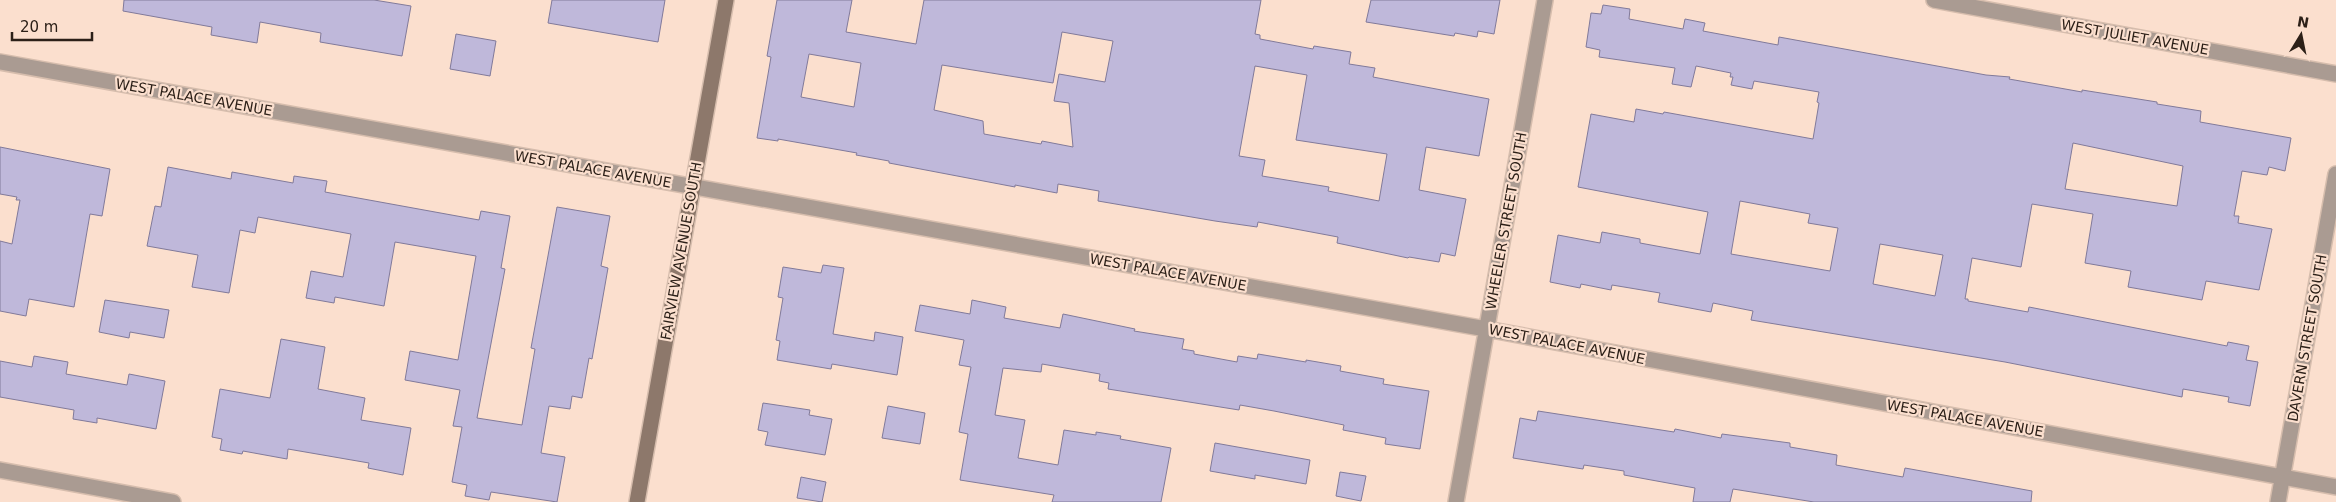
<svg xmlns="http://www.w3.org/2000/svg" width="2336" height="502" font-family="'DejaVu Sans',sans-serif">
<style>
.building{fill:#bfb8da;stroke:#817a9a;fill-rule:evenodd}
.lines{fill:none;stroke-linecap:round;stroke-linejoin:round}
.street-casing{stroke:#d6bdad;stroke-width:18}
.secondary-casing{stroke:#d6bdad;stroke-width:18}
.street{stroke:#aa9b92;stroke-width:15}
.secondary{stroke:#8d786b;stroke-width:15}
.labels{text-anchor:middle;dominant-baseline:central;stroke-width:4.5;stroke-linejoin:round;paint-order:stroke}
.street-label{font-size:14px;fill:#2c2018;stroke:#fbdfce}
</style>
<rect width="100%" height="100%" fill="#fbdfce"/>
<path class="building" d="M 124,0 L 374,0 L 411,6 L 402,56 L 320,42 L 321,33 L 260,22 L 257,43 L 211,35 L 212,27 L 123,11 Z
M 552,0 L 665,0 L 658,42 L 548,23 Z
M 777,0 L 852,0 L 846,32 L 916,44 L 924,0 L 1261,0 L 1255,34 L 1260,35 L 1260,39 L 1313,49 L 1314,46 L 1351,52 L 1349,64 L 1375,68 L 1373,77 L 1489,99 L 1479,156 L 1426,147 L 1419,190 L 1466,199 L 1455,256 L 1441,253 L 1439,262 L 1409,257 L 1408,258 L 1337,243 L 1338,237 L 1258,222 L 1257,227 L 1215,221 L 1098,201 L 1099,191 L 1058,184 L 1057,193 L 1015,185 L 1015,187 L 889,163 L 889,161 L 856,155 L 857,153 L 778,139 L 778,141 L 757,138 L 771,57 L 767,56 ZM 1062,32 L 1113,41 L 1105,82 L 1059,74 L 1054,101 L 1069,103 L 1073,147 L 1042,141 L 1041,144 L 984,134 L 983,121 L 934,110 L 942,65 L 1053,83 ZM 809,54 L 861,63 L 854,107 L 801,97 ZM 1255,66 L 1307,75 L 1296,140 L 1387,154 L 1379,201 L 1328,191 L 1329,187 L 1262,176 L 1265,160 L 1239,156 Z
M 1371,0 L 1500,0 L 1494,34 L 1478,31 L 1477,37 L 1455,33 L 1454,36 L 1366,22 Z
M 1603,5 L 1630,9 L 1629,19 L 1683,29 L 1685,19 L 1705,23 L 1703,31 L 1778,45 L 1779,37 L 1986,75 L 2010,77 L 2009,79 L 2082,92 L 2082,90 L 2157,102 L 2157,104 L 2201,111 L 2200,122 L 2291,138 L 2285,171 L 2269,167 L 2267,175 L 2242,171 L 2234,216 L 2239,216 L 2238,223 L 2272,229 L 2259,290 L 2206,281 L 2202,300 L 2128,287 L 2131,271 L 2085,263 L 2093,214 L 2032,204 L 2021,267 L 1972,258 L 1965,299 L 1968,299 L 1968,301 L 2028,312 L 2029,307 L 2227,346 L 2228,342 L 2249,346 L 2246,360 L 2258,362 L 2250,406 L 2228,402 L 2229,397 L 2183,389 L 2182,397 L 2005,362 L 1751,320 L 1753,311 L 1713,303 L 1711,312 L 1658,302 L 1660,293 L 1612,285 L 1611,290 L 1581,284 L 1580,288 L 1550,282 L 1558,235 L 1600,243 L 1602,232 L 1640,239 L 1640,243 L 1700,254 L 1708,212 L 1578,187 L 1591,114 L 1634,122 L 1636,109 L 1663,114 L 1664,112 L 1813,139 L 1819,103 L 1817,102 L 1819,92 L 1754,81 L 1752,89 L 1731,85 L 1733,77 L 1730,77 L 1731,73 L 1696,66 L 1691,87 L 1672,84 L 1675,68 L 1599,57 L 1600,50 L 1586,47 L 1591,13 L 1601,14 ZM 2073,143 L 2183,166 L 2177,206 L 2065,189 ZM 1740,201 L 1810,214 L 1808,223 L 1838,228 L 1830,271 L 1731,254 ZM 1880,244 L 1943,255 L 1935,296 L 1873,284 Z
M 456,34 L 496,41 L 490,76 L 450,69 Z
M 0,147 L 110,169 L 102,216 L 90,214 L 74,307 L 29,299 L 26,316 L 0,311 L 0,241 L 12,244 L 20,200 L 16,200 L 17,197 L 0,194 Z
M 168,167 L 231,179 L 232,172 L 293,183 L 294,176 L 327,181 L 325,192 L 479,220 L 481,211 L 510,216 L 501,268 L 505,269 L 477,418 L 522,425 L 535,349 L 531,348 L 557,207 L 610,216 L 601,266 L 608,268 L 592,359 L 589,358 L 582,398 L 572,396 L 570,409 L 549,406 L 541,453 L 565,457 L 557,502 L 491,492 L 489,500 L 465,496 L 467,485 L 452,482 L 462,427 L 453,426 L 460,390 L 405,380 L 410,351 L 458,360 L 476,256 L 395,242 L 384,306 L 335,297 L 334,303 L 306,298 L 311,271 L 343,277 L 351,234 L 258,217 L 255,233 L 240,230 L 229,293 L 192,287 L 198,255 L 147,246 L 155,206 L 161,207 Z
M 823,265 L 844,268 L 833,334 L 874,341 L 875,332 L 903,337 L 897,375 L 832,364 L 831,369 L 777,360 L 780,341 L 776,340 L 783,298 L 778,297 L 783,267 L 821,273 Z
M 105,300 L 169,310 L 164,338 L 130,332 L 129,338 L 99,332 Z
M 972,300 L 1006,307 L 1004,318 L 1060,328 L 1063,314 L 1135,329 L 1134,331 L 1184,339 L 1182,349 L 1194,351 L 1194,354 L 1237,362 L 1238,356 L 1257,359 L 1258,354 L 1306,362 L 1306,360 L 1341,366 L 1340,371 L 1384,379 L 1383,384 L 1429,391 L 1420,449 L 1385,444 L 1386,438 L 1343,430 L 1344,425 L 1274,411 L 1240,405 L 1239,410 L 1108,389 L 1109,383 L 1099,381 L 1100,374 L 1042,364 L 1041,372 L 1003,368 L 995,415 L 1025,420 L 1018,458 L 1058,465 L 1064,430 L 1096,435 L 1096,432 L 1121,436 L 1120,439 L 1171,448 L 1161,502 L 1052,502 L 1054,495 L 960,480 L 968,434 L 959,432 L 971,367 L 959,365 L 964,340 L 915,331 L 920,305 L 970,314 Z
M 281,339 L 325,347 L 318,389 L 365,398 L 361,420 L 411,428 L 403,475 L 368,468 L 369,463 L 288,449 L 287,459 L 243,451 L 242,454 L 220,450 L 222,439 L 212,437 L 220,389 L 270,398 Z
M 34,356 L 68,362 L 66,374 L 127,385 L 129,374 L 165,381 L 156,429 L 97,418 L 97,423 L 73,419 L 74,410 L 0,397 L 0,361 L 32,367 Z
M 763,403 L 810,410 L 809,415 L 832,419 L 825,455 L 765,445 L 768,432 L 758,430 Z
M 888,406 L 925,413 L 920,444 L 882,438 Z
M 1538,411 L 1674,432 L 1675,429 L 1721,438 L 1722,434 L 1790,443 L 1790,447 L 1837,455 L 1836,465 L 1903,477 L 1905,468 L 2032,491 L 2031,502 L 1814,502 L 1733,489 L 1730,502 L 1693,502 L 1695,488 L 1624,475 L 1624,471 L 1584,465 L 1583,469 L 1513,458 L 1520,418 L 1536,421 Z
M 1215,443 L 1310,460 L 1306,484 L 1255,475 L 1255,479 L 1210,471 Z
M 1340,472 L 1366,476 L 1361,501 L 1336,496 Z
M 801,477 L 826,482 L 822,502 L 797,498 Z"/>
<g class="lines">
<g class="street-casing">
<path id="street" d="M 1934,0 L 2336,74
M 0,62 L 1486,329 L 2336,487
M 0,470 L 173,502
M 1456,502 L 1545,0
M 2278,502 L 2336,174"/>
</g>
<g class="secondary-casing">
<path id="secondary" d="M 637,502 L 726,0"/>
</g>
<use href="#street" class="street"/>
<use href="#secondary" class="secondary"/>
</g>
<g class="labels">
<g class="street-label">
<text transform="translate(2135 37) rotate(10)">WEST JULIET AVENUE</text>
<text transform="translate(194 97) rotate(10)">WEST PALACE AVENUE</text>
<text transform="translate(593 169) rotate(10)">WEST PALACE AVENUE</text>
<text transform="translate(1506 221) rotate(-80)">WHEELER STREET SOUTH</text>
<text transform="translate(681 251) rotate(-80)">FAIRVIEW AVENUE SOUTH</text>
<text transform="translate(1168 272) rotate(10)">WEST PALACE AVENUE</text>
<text transform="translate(2307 338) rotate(-80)">DAVERN STREET SOUTH</text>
<text transform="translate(1567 344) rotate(11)">WEST PALACE AVENUE</text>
<text transform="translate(1965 418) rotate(10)">WEST PALACE AVENUE</text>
</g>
</g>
<g transform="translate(2301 35) rotate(10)" stroke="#fbdfce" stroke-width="4" paint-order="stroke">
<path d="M0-4L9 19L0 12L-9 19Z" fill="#2c2018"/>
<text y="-8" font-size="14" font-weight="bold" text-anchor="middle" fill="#2c2018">N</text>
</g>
<path d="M12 32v8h80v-8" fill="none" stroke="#2c2018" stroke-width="2.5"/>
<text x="20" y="32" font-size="15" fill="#2c2018" stroke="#fbdfce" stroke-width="4" paint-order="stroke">20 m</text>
</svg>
